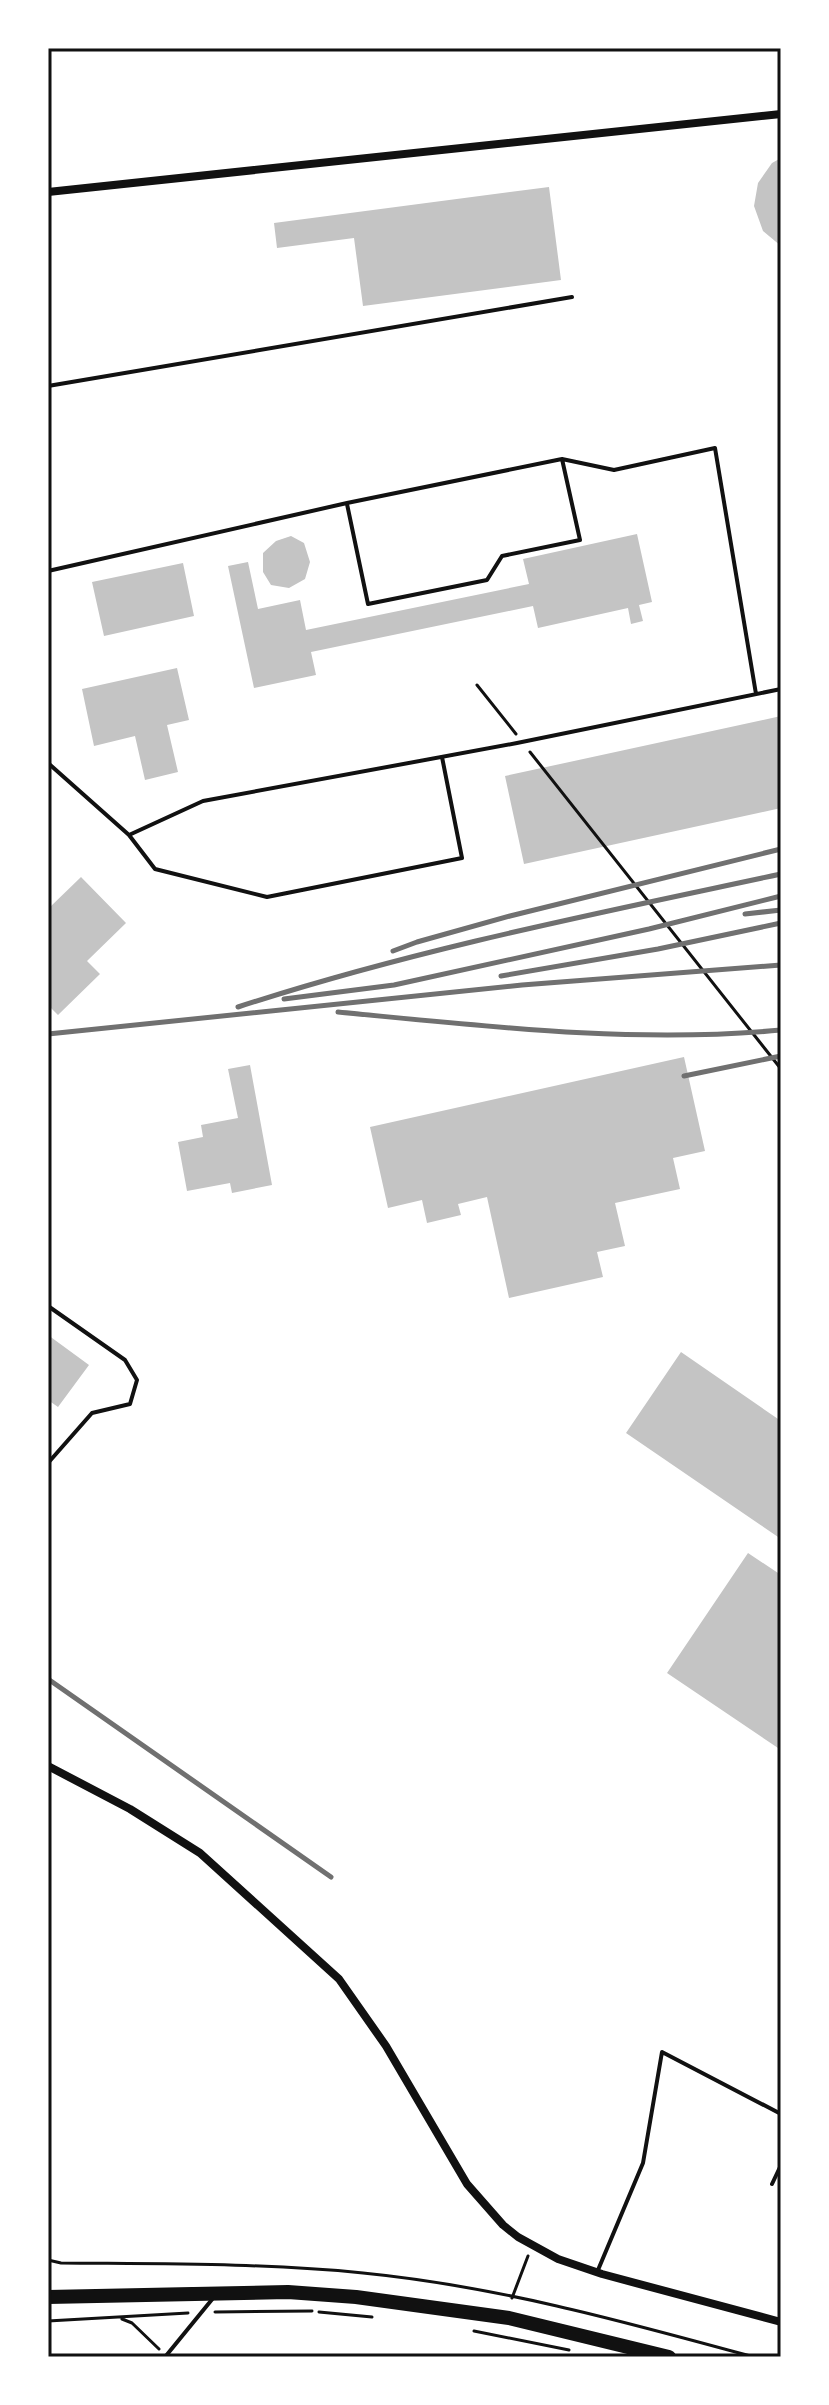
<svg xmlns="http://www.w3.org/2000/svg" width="829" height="2405" font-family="Manrope,sans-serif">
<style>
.building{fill:#c4c4c4}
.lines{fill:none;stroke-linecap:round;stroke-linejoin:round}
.path{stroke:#111;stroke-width:3}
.service{stroke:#111;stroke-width:4}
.minor{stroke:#111;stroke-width:8}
.primary{stroke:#111;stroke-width:14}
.rail{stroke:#707070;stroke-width:5}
.neatline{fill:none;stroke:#111;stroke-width:3}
</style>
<rect width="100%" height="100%" fill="#fff"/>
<path class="building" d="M 781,158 L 781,246 L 763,231 L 754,206 L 758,183 L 772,163 Z
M 549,187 L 561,280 L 363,306 L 354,238 L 277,248 L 274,223 Z
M 637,534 L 652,602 L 639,605 L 643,621 L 631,624 L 628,608 L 538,628 L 533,606 L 311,652 L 316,675 L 254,688 L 228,566 L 248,562 L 258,609 L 300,600 L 306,630 L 529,584 L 523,559 Z
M 291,536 L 304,543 L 310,562 L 305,579 L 289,588 L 271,585 L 263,572 L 263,553 L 276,541 Z
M 183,563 L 194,616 L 104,636 L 92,582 Z
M 177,668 L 189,720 L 167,725 L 178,772 L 145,780 L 135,736 L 94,746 L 82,689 Z
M 781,716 L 781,808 L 524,864 L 505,776 Z
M 81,877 L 126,923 L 87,961 L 100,974 L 58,1015 L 48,1005 L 48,909 Z
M 684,1057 L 705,1151 L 673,1158 L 680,1189 L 615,1203 L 625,1246 L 597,1252 L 603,1277 L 509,1298 L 487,1197 L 458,1204 L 461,1215 L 427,1223 L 422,1200 L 388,1208 L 370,1127 Z
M 250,1065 L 272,1185 L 232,1193 L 230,1183 L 187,1191 L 178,1142 L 203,1137 L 201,1125 L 238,1118 L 228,1069 Z
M 48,1335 L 89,1365 L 58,1407 L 48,1400 Z
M 681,1352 L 781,1421 L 781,1539 L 626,1433 Z
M 748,1553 L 781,1575 L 781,1750 L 667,1673 Z"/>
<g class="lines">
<path class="path" d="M 477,685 L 516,734
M 530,752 L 781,1069
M 48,2260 L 61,2263 C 161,2264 263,2263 363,2273 C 496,2286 626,2322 754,2357
M 512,2298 L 528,2256
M 215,2312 L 312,2311
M 319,2312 L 372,2317
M 122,2319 L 132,2323 L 159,2349
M 48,2321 L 188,2313
M 474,2331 L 569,2350"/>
<path class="service" d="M 48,386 L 572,297
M 347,504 L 368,604 L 487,580 L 502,556 L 580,540 L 562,459
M 48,571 L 347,503 L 562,459 L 614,470 L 715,448 L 756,694
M 48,747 L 48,758
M 48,763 L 129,835 L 203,801 L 517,743 L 781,689
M 129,835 L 155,869 L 267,897 L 462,858 L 442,757
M 48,1306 L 125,1360 L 137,1380 L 130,1404 L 92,1413 L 48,1463
M 772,2184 L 781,2165
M 598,2270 L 643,2163 L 662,2052 L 781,2114
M 165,2357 L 214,2297"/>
<path class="minor" d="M 48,192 L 781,114
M 48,1766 L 130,1809 L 200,1853 L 339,1979 L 386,2046 L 467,2184 L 503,2225 L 518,2237 L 558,2259 L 602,2274 L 781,2322"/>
<path class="primary" d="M 48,2297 L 288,2292 L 356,2297 L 509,2318 L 669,2357"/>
<path class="rail" d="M 745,914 L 781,910
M 393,951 L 417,942 L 510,916 L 781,849
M 501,976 L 658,949 L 781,923
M 284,999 L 394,985 L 649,929 L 781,896
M 238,1007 C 416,949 599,913 781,874
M 338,1012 C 484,1026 634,1044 781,1030
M 48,1034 L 522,985 L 781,965
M 684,1076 L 781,1056
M 48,1679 L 331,1877"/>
</g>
<rect width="829" height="2405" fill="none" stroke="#ffffff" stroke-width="100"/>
<rect x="50" y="50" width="729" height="2305" class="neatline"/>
</svg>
